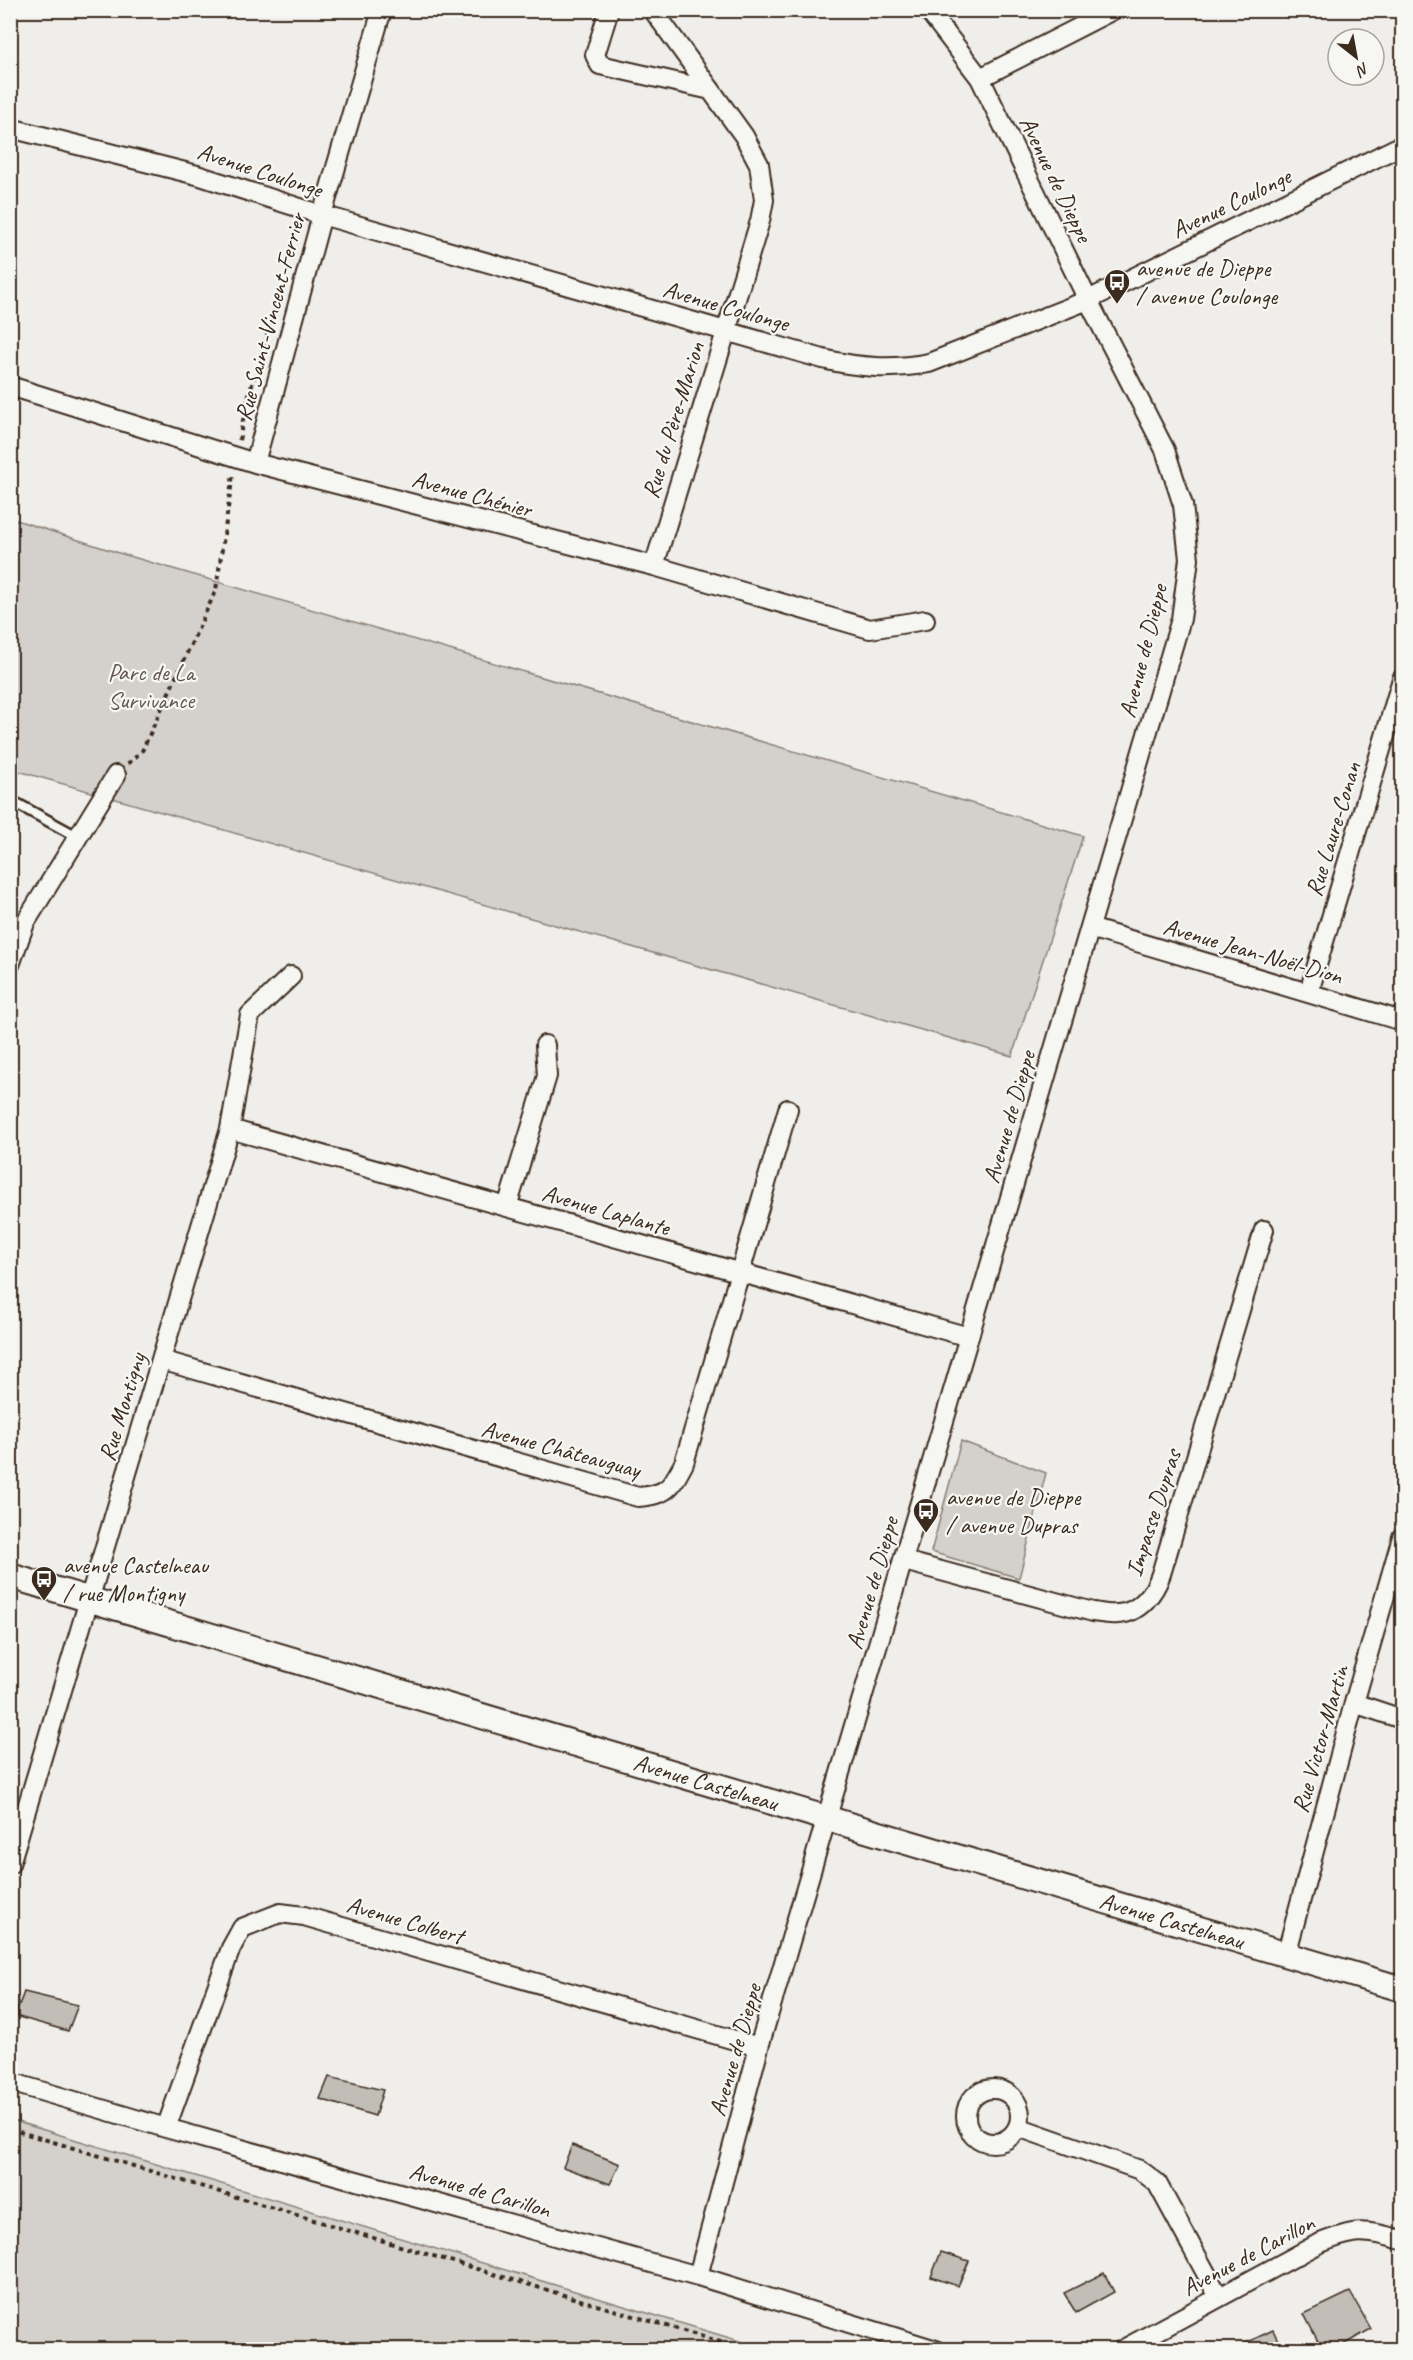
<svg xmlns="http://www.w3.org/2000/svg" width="1413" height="2360" font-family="Caveat,sans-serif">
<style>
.green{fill:#d4d1cc;stroke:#887e75;stroke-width:1.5}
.building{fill:#c2bdb7;stroke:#3b2a1e;stroke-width:1.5}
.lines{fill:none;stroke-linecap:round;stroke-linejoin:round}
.service-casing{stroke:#3b2a1e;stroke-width:14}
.minor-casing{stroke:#3b2a1e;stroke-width:22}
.tertiary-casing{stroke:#3b2a1e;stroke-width:28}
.path{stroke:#3b2a1e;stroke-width:4;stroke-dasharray:4.5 4.5;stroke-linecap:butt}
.service{stroke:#f6f6f2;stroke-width:9}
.minor{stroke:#f6f6f2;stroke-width:18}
.tertiary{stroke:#f6f6f2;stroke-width:24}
.labels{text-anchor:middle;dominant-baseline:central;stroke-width:4.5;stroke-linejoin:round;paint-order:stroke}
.street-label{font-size:24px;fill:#3b2a1e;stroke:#f6f6f2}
.poi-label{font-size:24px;fill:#3b2a1e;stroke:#f6f6f2;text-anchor:start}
.park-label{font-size:24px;fill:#61544a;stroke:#f6f6f2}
</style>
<rect width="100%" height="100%" fill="#efeeea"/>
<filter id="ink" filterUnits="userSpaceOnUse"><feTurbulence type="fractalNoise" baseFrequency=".0167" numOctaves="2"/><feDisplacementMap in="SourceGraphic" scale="12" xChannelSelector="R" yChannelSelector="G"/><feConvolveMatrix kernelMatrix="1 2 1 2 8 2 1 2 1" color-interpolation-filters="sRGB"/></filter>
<g filter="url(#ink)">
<path class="green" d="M 10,518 L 119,553 L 1083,836 L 1012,1056 L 11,769 Z
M 961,1441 L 1046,1473 L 1019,1578 L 931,1552 Z
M 11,2120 L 766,2349 L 11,2349 Z"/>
<path class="building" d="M 24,1992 L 78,2005 L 68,2031 L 15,2016 Z
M 329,2077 L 383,2090 L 375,2116 L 320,2099 Z
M 572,2145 L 620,2164 L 610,2184 L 563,2167 Z
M 941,2252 L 969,2261 L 958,2286 L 931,2277 Z
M 1104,2273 L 1114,2292 L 1076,2313 L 1064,2293 Z
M 1350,2292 L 1371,2329 L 1336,2349 L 1322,2349 L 1304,2314 Z
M 1273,2330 L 1282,2349 L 1233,2349 Z"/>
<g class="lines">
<g class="service-casing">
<path id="service" d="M 10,800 L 78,837"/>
</g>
<g class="minor-casing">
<path id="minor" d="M 609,10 L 595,55 L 600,65 L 711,90
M 653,10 L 744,136 L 759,164 L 764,200 L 760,221 L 654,566
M 980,78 L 1113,10
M 10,128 L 197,175 L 322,215 L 823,359 C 860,368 892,370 929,363 L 1088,300 L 1402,145
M 10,386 L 255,463 L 654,566 L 870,629 L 925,620
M 255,463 L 322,215 L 382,10
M 1090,928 L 1402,1021
M 10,965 L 25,923 L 116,775
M 1309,992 L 1402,679
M 230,1129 L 969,1337
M 507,1207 L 547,1076 L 545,1045
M 161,1360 L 638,1497 C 667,1495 671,1488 684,1463 L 788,1109
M 904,1561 L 1093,1612 C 1101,1613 1109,1615 1117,1614 C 1139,1614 1155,1592 1161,1574 L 1264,1230
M 1354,1703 L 1402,1719
M 10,1864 L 230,1129 L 250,1015 L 291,976
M 1286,1955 L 1354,1703 L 1402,1537
M 10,2082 L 166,2128 L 698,2276 L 936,2350
M966 2116a27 27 0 1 1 54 0a27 27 0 1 1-54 0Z
M 1018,2127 L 1140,2170 L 1157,2183 L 1219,2297
M 166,2128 L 231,1948 L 242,1928 L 280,1913 L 304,1916 L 759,2047
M 698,2276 L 759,2047 L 1181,619 L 1189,559 L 1183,505 L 1165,450 L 1088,300 L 980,78 L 928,10
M 1122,2350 L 1318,2244 C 1355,2229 1364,2229 1402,2240"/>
</g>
<g class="tertiary-casing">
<g id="tertiary">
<path id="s1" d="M 10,1576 L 1402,1989"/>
</g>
</g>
<path class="path" d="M 239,440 L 247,401 L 278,300
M 128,764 L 142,751 L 216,590 L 233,474
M 10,2129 L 747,2350"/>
<use href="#service" class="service"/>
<use href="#minor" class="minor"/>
<use href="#tertiary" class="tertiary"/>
</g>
</g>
<defs>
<g id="bus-pin" transform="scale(1.35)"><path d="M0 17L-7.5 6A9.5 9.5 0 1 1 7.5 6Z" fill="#3b2a1e" stroke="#f6f6f2"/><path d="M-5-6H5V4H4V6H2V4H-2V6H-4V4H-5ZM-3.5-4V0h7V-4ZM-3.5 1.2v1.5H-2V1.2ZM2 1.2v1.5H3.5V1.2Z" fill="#fff"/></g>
</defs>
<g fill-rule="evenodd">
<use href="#bus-pin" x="1117" y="282"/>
<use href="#bus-pin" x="926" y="1511"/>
<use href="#bus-pin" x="44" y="1579"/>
</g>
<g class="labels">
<g class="street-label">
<text transform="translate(260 170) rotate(18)">Avenue Coulonge</text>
<text transform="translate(1056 179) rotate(64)">Avenue de Dieppe</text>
<text transform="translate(1231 203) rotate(-26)">Avenue Coulonge</text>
<text transform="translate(726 306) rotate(16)">Avenue Coulonge</text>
<text transform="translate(270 317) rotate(-75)">Rue Saint-Vincent-Ferrier</text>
<text transform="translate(673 420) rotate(-73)">Rue du Père-Marion</text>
<text transform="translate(472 494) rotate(15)">Avenue Chénier</text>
<text transform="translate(1143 651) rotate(-76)">Avenue de Dieppe</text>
<text transform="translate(1333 829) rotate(-73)">Rue Laure-Conan</text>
<text transform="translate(1253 951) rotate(16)">Avenue Jean-Noël-Dion</text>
<text transform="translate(1009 1117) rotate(-74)">Avenue de Dieppe</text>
<text transform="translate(606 1210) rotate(16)">Avenue Laplante</text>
<text transform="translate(122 1407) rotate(-73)">Rue Montigny</text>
<text transform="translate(561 1449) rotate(15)">Avenue Châteauguay</text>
<text transform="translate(1153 1513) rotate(-72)">Impasse Dupras</text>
<text transform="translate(872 1583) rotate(-74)">Avenue de Dieppe</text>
<text transform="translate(1320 1739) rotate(-74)">Rue Victor-Martin</text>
<text stroke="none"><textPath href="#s1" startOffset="726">Avenue Castelneau</textPath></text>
<text transform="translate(405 1920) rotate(16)">Avenue Colbert</text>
<text stroke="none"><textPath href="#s1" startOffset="1212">Avenue Castelneau</textPath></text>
<text transform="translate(735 2050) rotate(-74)">Avenue de Dieppe</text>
<text transform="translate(480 2190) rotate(16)">Avenue de Carillon</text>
<text transform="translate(1248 2255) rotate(-28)">Avenue de Carillon</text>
</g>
<g class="poi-label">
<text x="1136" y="268">avenue de Dieppe<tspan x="1136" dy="28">/ avenue Coulonge</tspan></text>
<text x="946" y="1497">avenue de Dieppe<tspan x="946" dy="28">/ avenue Dupras</tspan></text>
<text x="63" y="1565">avenue Castelneau<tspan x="63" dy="28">/ rue Montigny</tspan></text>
</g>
<g class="park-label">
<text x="151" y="672">Parc de La<tspan x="151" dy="28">Survivance</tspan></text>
</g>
</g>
<rect width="1413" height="2360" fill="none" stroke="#f6f6f2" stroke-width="36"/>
<rect x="18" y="18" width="1377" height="2324" fill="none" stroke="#3b2a1e" stroke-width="2" filter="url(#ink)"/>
<g transform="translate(1356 57) rotate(149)"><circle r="28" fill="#f6f6f2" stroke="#aba49d" stroke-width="1.5"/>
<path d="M0-4.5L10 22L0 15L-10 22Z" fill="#3b2a1e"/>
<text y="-9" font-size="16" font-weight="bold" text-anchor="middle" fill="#3b2a1e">N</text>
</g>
</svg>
